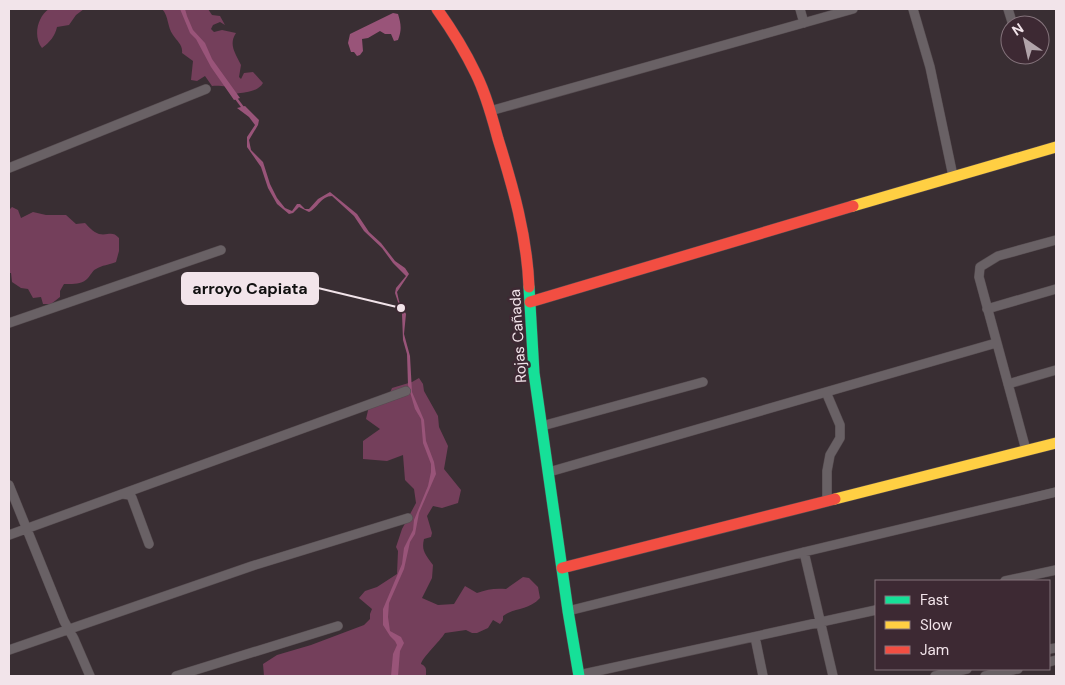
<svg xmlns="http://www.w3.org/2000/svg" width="1065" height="685" font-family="'DM Sans',sans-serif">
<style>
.green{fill:#743f5b}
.water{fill:#995479}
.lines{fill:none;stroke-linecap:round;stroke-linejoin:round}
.stream{stroke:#995479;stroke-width:2.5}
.street-casing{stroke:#564c50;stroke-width:10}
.fast-casing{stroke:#564c50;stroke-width:12}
.slow-casing{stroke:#564c50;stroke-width:12}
.jam-casing{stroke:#564c50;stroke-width:12}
.street{stroke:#696165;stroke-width:9}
.fast{stroke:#16e098;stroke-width:11}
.slow{stroke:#ffcf43;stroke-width:11}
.jam{stroke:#f24e42;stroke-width:11}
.labels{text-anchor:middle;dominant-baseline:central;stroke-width:5;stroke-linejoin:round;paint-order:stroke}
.street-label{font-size:15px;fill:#f2e4ea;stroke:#3d2933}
.leader{fill:none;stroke:#f2e4ea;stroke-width:2}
.callout-dot{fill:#f2e4ea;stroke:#3d2933;stroke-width:2}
.callout{fill:#f2e4ea;stroke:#f2e4ea;stroke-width:2}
.callout-label{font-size:16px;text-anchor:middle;font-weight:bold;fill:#111}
</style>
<rect width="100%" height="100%" fill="#392e33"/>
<path class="green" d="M 49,9 L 84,9 L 76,15 L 69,25 L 57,27 C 55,36 50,42 42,48 C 33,37 37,17 49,9 Z
M 162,9 L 208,9 L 212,15 L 220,16 L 225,25 L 220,22 L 213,25 L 211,29 L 214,32 L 222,30 L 236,33 C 228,45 236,54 241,65 L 239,77 L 241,79 L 244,73 L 253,72 L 263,83 C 258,92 245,92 235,94 L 230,86 C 224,87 219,85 212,86 L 205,76 L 197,81 L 191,80 L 193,61 L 182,53 C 183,45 177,41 173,35 C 167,27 169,16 162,9 Z
M 12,207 L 18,210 L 21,218 L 33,212 L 46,215 L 66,215 L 76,224 L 85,223 C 89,227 93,232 99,234 C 108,236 112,230 119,238 L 119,251 L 116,262 C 109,265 102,265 96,269 C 92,271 91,275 88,278 C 82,285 72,284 64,284 L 60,291 L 60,297 L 51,304 L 43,304 L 41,297 L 33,298 L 28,289 L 21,288 L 12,282 L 11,273 L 9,273 L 9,226 L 10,220 L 9,210 Z
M 419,378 L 423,384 L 424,391 L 438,416 L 439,427 L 448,446 L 444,469 L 461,490 L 458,503 L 442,508 L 433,506 L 427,516 L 432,533 L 431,537 L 424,539 C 421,551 426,555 433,565 L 432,578 L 422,598 L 438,605 L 454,604 L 465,586 L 477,593 C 487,589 496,588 506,589 L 523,577 L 529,578 L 538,587 L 540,598 C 528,611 515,607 503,616 L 503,620 L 500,624 L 493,620 L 488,628 L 477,633 L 472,633 L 466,630 L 445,633 C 440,641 422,658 421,664 C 427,667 426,669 426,675 L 264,676 L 263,664 L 277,655 L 311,645 L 364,625 L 370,619 L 370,614 L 372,609 L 359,598 L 365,591 L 377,587 L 397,574 L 398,551 L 396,547 L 402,529 L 416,503 L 414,489 L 405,480 L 403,455 L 387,461 L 363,459 L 363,441 L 380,429 L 366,419 L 370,402 L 389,395 L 392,388 L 412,382 Z"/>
<path class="water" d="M 180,9 L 185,9 L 187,16 L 193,30 L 205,43 L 212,59 L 240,98 L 234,100 L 211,67 L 196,39 L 190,33 Z
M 393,13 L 398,14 C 401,24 402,30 398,40 L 394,41 L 391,34 L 385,34 L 380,31 L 368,38 L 362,39 L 363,51 L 360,55 L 357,56 L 354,52 L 351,52 L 348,43 L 350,34 Z
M 245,106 L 259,120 L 258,125 L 249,140 L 251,150 L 263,162 L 270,184 L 277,198 L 285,208 L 292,211 L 297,204 L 300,204 L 305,209 L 309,209 L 318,199 L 330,192 L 357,214 L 369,232 L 381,243 L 395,261 L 405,268 L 409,274 L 397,292 L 399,301 L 406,314 L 404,334 L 410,356 L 412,392 L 424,420 L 426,441 L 434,462 L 436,474 L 419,513 L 415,534 L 410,542 L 404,569 L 389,603 L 388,617 L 390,631 L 401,637 L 404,643 L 400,651 L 398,676 L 391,676 L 393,654 L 397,645 L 395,641 L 390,636 L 383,625 L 383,609 L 402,564 L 404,548 L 413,530 L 414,520 L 428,486 L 431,472 L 431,464 L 423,443 L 421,419 L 415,409 L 408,385 L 407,354 L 403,340 L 402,314 L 395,293 L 396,288 L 406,276 L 393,263 L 382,248 L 364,231 L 354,216 L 332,196 C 321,196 318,208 309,212 L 299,207 L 293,213 L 289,214 L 277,204 L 268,188 L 261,167 L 247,147 L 247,137 L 255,125 L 249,117 L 237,108 Z"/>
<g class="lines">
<path class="stream" d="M 235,97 L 244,109"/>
<g class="street-casing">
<path id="street" d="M 800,9 L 804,23
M 913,9 L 930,67 L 953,176
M 1008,9 L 1013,25
M 490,111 L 853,9
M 9,168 L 206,89
M 987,309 L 1056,289
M 9,323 L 221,250
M 1008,384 L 1056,370
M 826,392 L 840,425 L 840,438 L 830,455 L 827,471 L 827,501
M 542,426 L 703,382
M 1026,450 L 979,277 L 980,267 L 998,256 L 1056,240
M 549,472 L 996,343
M 9,485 L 64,621 L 74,639 L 90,676
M 122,494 L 130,495 L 132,498 L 149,544
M 9,535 L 406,391
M 804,552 L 833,676
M 1005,581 L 1056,570
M 568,611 L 804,552 L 1056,492
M 755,637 L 763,676
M 1049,649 L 1056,648
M 9,650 L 252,566 L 408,518
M 1049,662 L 1056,660
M 579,675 L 876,610
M 176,676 L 338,626
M 935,676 L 967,669
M 985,676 L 1018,669"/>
</g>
<g class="fast-casing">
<path id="fast" d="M 529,287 L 534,373 L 568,611 L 579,676"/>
</g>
<g class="slow-casing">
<path id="slow" d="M 853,206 L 1056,147
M 835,499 L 1056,443"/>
</g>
<g class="jam-casing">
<path id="jam" d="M 437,9 C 452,30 465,51 476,74 C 486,94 492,117 498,139 C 513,187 527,236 529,287
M 530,302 L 853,206
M 562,568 L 835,499"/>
</g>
<use href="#street" class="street"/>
<use href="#fast" class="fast"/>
<use href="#slow" class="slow"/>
<use href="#jam" class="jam"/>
</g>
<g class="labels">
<g class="street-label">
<text transform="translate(518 336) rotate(-94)">Rojas Cañada</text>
</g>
</g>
<path class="leader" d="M401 308L318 288"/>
<circle class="callout-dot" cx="401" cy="308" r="5"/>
<rect class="callout" x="182" y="273" width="136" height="31" rx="5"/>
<g class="callout-label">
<text x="250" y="294">arroyo Capiata</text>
</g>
<rect width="1065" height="685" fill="none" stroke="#f2e4ea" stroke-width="20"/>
<rect x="875" y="580" width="175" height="90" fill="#3d2933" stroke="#85747c"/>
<rect x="885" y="596" width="25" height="8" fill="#16e098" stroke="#85747c"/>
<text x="920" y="605" font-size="15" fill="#f2e4ea">Fast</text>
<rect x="885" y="621" width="25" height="8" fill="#ffcf43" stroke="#85747c"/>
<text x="920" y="630" font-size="15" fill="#f2e4ea">Slow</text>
<rect x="885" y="646" width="25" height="8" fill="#f24e42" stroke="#85747c"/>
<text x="920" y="655" font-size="15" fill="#f2e4ea">Jam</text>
<g transform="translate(1025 40) rotate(326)"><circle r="24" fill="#3d2933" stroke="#85747c"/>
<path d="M0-4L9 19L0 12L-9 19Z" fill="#b1a4aa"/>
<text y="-8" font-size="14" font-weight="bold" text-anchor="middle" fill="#f2e4ea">N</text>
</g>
</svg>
